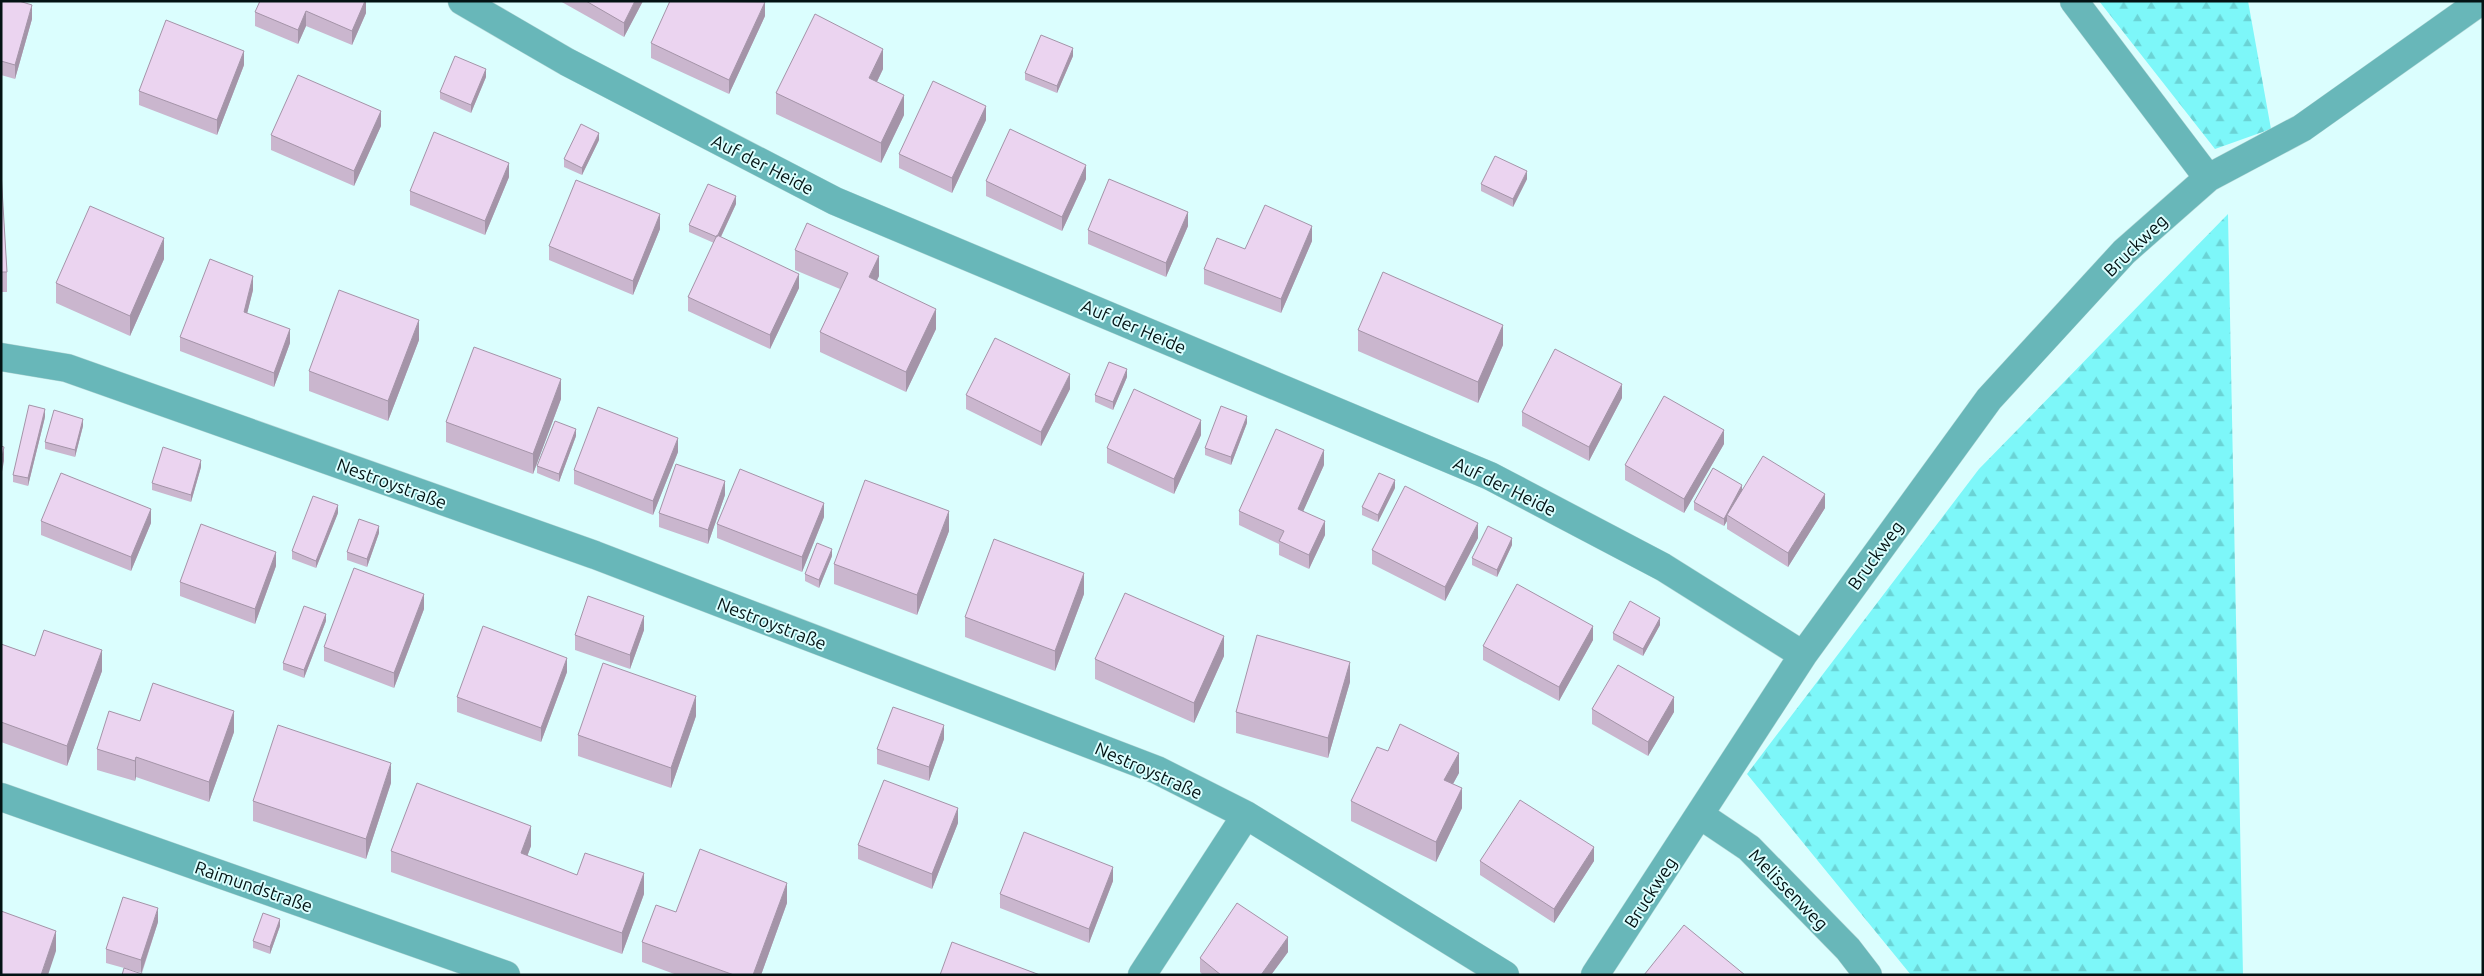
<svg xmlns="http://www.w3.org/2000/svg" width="2484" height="976" font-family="Ubuntu,sans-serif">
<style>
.forest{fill:url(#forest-firs)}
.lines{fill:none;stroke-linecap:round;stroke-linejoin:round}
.minor-casing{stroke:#b8d8d8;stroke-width:29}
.minor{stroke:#68b7b9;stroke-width:28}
.wall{fill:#cab6ce}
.shaded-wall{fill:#a494a8}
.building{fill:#ebd4f0;stroke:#a494a8}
.labels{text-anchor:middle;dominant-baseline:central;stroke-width:4;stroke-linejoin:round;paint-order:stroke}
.street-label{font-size:18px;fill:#031213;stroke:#dbfefe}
</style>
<defs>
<pattern id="forest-firs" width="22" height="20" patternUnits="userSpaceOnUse" patternTransform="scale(1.25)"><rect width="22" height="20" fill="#7df7f9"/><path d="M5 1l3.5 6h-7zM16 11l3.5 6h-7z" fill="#6ad3d5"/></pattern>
</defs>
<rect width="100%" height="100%" fill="#dbfefe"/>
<path class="forest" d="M 2099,1 L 2248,1 L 2271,129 L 2215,149 Z
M 2228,214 L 2243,975 L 1911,975 L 1747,774 L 1979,469 Z"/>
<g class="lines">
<g class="minor-casing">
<path id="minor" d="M 462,1 L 567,62 L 835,201 L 1490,476 L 1663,567 L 1803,655
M 2074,1 L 2208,178
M 1,357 L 67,368 L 595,555 L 1157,770 L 1246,815 L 1505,975
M 1,797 L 506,975
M 1700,815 L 1749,848 L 1848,949 L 1868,975
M 1142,975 L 1246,815
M 1595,975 L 1803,655 L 1989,399 L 2124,252 L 2208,178 L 2302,128 L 2481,1"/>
</g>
<use href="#minor" class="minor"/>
</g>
<path class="wall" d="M 1,1 L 32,19 L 15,79 L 1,75 Z
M 366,1 L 366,13 L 352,45 L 306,26 L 298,44 L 255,26 L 255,12 Z
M 560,1 L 643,1 L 624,37 Z
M 765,16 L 729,94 L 651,58 L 651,43 Z
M 1073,56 L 1057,93 L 1025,80 L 1025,73 Z
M 244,65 L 217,135 L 139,105 L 139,91 Z
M 883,69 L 877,82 L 904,115 L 881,163 L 776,114 L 776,93 Z
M 486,77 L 471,113 L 440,99 L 440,92 Z
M 986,120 L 952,193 L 899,168 L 899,154 Z
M 381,126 L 354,186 L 271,150 L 271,135 Z
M 599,140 L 582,175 L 564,167 L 564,159 Z
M 1,172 L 7,272 L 7,292 L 1,292 Z
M 509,177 L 485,235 L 410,205 L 410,191 Z
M 1086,179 L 1062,231 L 986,196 L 986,181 Z
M 1527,179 L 1513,207 L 1481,191 L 1481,184 Z
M 736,204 L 721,237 L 799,288 L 770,349 L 688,311 L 688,297 L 714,243 L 689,232 L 689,225 Z
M 1188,226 L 1166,277 L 1088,244 L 1088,230 Z
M 660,229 L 633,295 L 549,260 L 549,246 Z
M 1312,241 L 1281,313 L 1204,284 L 1204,269 L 1245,249 Z
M 795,250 L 879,276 L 877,280 L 936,329 L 906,392 L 820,352 L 820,332 L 840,289 L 795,270 Z
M 164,259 L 130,336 L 56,303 L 56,283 Z
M 253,290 L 247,313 L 290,343 L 274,387 L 180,351 L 180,337 Z
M 1358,330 L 1503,345 L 1478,403 L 1358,351 Z
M 419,340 L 388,421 L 309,391 L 309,371 Z
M 1127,377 L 1113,410 L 1095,402 L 1095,395 Z
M 1070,389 L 1041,446 L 966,409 L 966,395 Z
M 1622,398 L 1589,461 L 1522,426 L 1522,412 Z
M 561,399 L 533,474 L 446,442 L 446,422 Z
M 45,417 L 28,486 L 13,482 L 13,475 Z
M 1247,423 L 1231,465 L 1205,455 L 1205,448 Z
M 83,426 L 75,457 L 45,449 L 45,442 Z
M 1201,435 L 1174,494 L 1107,463 L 1107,448 Z
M 576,436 L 559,482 L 537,473 L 537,466 Z
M 1724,444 L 1684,513 L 1625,480 L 1625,465 Z
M 678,452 L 653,515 L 574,484 L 574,470 Z
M 1324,465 L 1303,511 L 1325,535 L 1309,569 L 1279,555 L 1279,544 L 1239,525 L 1239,511 Z
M 201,467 L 191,502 L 152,490 L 152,483 Z
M 1395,488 L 1378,522 L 1362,515 L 1362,507 Z
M 1742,490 L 1825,508 L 1788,567 L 1727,529 L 1727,521 L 1724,526 L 1694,510 L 1694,502 Z
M 725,495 L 708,544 L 659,527 L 659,513 Z
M 338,513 L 316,568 L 292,559 L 292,551 Z
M 824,517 L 802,572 L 717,538 L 717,524 Z
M 41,521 L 151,523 L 131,571 L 41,535 Z
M 949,531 L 917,615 L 834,584 L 834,564 Z
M 379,533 L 367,567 L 347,560 L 347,552 Z
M 1478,538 L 1445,601 L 1372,564 L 1372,550 Z
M 1512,545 L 1497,577 L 1472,565 L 1472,558 Z
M 832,556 L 819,588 L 805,581 L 805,574 Z
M 276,566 L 255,624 L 180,596 L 180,582 Z
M 1084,594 L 1055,671 L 965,637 L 965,617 Z
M 424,609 L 394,688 L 324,661 L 324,647 Z
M 326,621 L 304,678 L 283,670 L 283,663 Z
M 1660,625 L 1643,656 L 1613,640 L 1613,633 Z
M 644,630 L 630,669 L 575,650 L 575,635 Z
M 1593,640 L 1559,701 L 1483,660 L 1483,646 Z
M 1,644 L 35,656 L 102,671 L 67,766 L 1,742 Z
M 1224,656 L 1194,723 L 1095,679 L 1095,659 Z
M 567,672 L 541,742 L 457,712 L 457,697 Z
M 1350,682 L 1328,758 L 1236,733 L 1236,712 Z
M 1592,709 L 1674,712 L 1648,756 L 1592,724 Z
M 696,716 L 671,788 L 578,756 L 578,735 Z
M 140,721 L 234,732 L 209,802 L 136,777 L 135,781 L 97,770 L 97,749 Z
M 944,739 L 929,781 L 877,764 L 877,749 Z
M 1459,773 L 1453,784 L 1462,808 L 1436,862 L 1351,821 L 1351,801 Z
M 391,783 L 366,859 L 253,821 L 253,801 Z
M 958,823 L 932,889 L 858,859 L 858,845 Z
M 531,846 L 527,856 L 577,875 L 644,894 L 622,954 L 391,872 L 391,851 Z
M 1480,861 L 1594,861 L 1554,923 L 1480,875 Z
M 1113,881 L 1089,943 L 1000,908 L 1000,894 Z
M 787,903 L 761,975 L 677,975 L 642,962 L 642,942 L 676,912 Z
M 158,922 L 142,973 L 106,963 L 106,949 Z
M 280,926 L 270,954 L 253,948 L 253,941 Z
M 1288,952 L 1271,975 L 1203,975 L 1200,972 L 1200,958 Z"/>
<path class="shaded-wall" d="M 365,1 L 366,1 L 366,13 L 352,45 L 352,31 Z
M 635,1 L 643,1 L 624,37 L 624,23 Z
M 765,2 L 765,16 L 729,94 L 729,80 Z
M 32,5 L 32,19 L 15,79 L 15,65 Z
M 306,11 L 306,26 L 298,44 L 298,30 Z
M 1073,48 L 1073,56 L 1057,93 L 1057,86 Z
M 883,49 L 883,69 L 869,98 L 869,78 Z
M 244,51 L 244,65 L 217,135 L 217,120 Z
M 486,69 L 486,77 L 471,113 L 471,105 Z
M 904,95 L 904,115 L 881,163 L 881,143 Z
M 986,106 L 986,120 L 952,193 L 952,178 Z
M 381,111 L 381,126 L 354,186 L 354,171 Z
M 599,133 L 599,140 L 582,175 L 582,168 Z
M 509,163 L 509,177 L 485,235 L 485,221 Z
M 1086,165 L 1086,179 L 1062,231 L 1062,217 Z
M 1527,171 L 1527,179 L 1513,207 L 1513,199 Z
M 736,196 L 736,204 L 717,245 L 717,237 Z
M 1188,212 L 1188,226 L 1166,277 L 1166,263 Z
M 660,214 L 660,229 L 633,295 L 633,281 Z
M 1312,226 L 1312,241 L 1281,313 L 1281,299 Z
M 164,238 L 164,259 L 130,336 L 130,316 Z
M 879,256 L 879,276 L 869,297 L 869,277 Z
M 799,274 L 799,288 L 770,349 L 770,335 Z
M 253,276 L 253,290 L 244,326 L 244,312 Z
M 936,309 L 936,329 L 906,392 L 906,372 Z
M 419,320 L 419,340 L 388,421 L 388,401 Z
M 1503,325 L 1503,345 L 1478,403 L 1478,382 Z
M 290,329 L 290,343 L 274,387 L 274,373 Z
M 1127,369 L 1127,377 L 1113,410 L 1113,402 Z
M 1070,374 L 1070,389 L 1041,446 L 1041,432 Z
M 561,379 L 561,399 L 533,474 L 533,454 Z
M 1622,384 L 1622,398 L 1589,461 L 1589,447 Z
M 45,409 L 45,417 L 28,486 L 28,478 Z
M 1247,416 L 1247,423 L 1231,465 L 1231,457 Z
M 83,419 L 83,426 L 75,457 L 75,450 Z
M 1201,420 L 1201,435 L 1174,494 L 1174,479 Z
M 576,429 L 576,436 L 559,482 L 559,474 Z
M 1724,430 L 1724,444 L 1684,513 L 1684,499 Z
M 678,438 L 678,452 L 653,515 L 653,501 Z
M 4,447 L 4,461 L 1,477 L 1,462 Z
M 1324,450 L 1324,465 L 1298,523 L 1298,509 Z
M 201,460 L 201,467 L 191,502 L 191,495 Z
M 1395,480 L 1395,488 L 1378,522 L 1378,515 Z
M 725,481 L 725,495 L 708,544 L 708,530 Z
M 1742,485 L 1742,492 L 1727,515 L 1727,521 L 1724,526 L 1724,519 Z
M 1825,494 L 1825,508 L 1788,567 L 1788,553 Z
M 824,503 L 824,517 L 802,572 L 802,557 Z
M 338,505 L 338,513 L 316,568 L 316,561 Z
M 151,509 L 151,523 L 131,571 L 131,557 Z
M 949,511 L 949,531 L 917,615 L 917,595 Z
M 1325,521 L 1325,535 L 1309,569 L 1309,555 Z
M 1478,523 L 1478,538 L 1445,601 L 1445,587 Z
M 379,526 L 379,533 L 367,567 L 367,559 Z
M 1512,538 L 1512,545 L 1497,577 L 1497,570 Z
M 832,549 L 832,556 L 819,588 L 819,580 Z
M 276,552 L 276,566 L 255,624 L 255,609 Z
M 1084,573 L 1084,594 L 1055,671 L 1055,651 Z
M 424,594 L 424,609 L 394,688 L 394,673 Z
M 326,614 L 326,621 L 304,678 L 304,670 Z
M 644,616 L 644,630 L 630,669 L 630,655 Z
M 1660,618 L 1660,625 L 1643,656 L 1643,649 Z
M 1593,626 L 1593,640 L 1559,701 L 1559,687 Z
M 1224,636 L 1224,656 L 1194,723 L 1194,703 Z
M 102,650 L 102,671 L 67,766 L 67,746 Z
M 567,658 L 567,672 L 541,742 L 541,728 Z
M 1350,662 L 1350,682 L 1328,758 L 1328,738 Z
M 696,696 L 696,716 L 671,788 L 671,768 Z
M 1674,697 L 1674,712 L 1648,756 L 1648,742 Z
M 234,711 L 234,732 L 209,802 L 209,782 Z
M 944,725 L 944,739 L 929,781 L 929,767 Z
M 1459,753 L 1459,773 L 1444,800 L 1444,780 Z
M 136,757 L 136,777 L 135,781 L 135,761 Z
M 391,763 L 391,783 L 366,859 L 366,839 Z
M 1462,788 L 1462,808 L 1436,862 L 1436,842 Z
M 958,808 L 958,823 L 932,889 L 932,874 Z
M 531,826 L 531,846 L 521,873 L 521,853 Z
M 1594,847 L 1594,861 L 1554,923 L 1554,909 Z
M 1113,867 L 1113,881 L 1089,943 L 1089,929 Z
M 644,873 L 644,894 L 622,954 L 622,933 Z
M 787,883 L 787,903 L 761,975 L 753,975 Z
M 158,908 L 158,922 L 141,974 L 141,960 Z
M 280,919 L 280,926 L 270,954 L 270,947 Z
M 56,931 L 56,951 L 48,975 L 41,975 Z
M 1288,937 L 1288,952 L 1271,975 L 1261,975 Z"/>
<path class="building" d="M 1,1 L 19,1 L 32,5 L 15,65 L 1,61 Z
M 260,1 L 365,1 L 352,31 L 306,11 L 298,30 L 255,12 Z
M 586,1 L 635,1 L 624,23 Z
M 670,1 L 765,2 L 729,80 L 651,43 Z
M 815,14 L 883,49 L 869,78 L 904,95 L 881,143 L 776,93 Z
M 166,20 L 244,51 L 217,120 L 139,91 Z
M 1041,35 L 1073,48 L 1057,86 L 1025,73 Z
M 455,56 L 486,69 L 471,105 L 440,92 Z
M 298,75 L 381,111 L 354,171 L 271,135 Z
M 933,81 L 986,106 L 952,178 L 899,154 Z
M 581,124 L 599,133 L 582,168 L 564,159 Z
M 1010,129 L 1086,165 L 1062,217 L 986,181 Z
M 434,132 L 509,163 L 485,221 L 410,191 Z
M 1495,156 L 1527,171 L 1513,199 L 1481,184 Z
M 1,172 L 7,272 L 1,272 Z
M 1109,179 L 1188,212 L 1166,263 L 1088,230 Z
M 576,180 L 660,214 L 633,281 L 549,246 Z
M 708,184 L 736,196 L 717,237 L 689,225 Z
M 1265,205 L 1312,226 L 1281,299 L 1204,269 L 1217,238 L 1245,249 Z
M 90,206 L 164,238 L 130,316 L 56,283 Z
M 807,223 L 879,256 L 869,277 L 936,309 L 906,372 L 820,332 L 848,273 L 795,250 Z
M 717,235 L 799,274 L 770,335 L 688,297 Z
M 210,259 L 253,276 L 244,312 L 290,329 L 274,373 L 180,337 Z
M 1383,272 L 1503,325 L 1478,382 L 1358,330 Z
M 339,290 L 419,320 L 388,401 L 309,371 Z
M 995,338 L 1070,374 L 1041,432 L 966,395 Z
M 474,347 L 561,379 L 533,454 L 446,422 Z
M 1555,349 L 1622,384 L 1589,447 L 1522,412 Z
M 1109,362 L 1127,369 L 1113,402 L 1095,395 Z
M 1134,389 L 1201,420 L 1174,479 L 1107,448 Z
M 1664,396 L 1724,430 L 1684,499 L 1625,465 Z
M 29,405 L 45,409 L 28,478 L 13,475 Z
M 1221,406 L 1247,416 L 1231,457 L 1205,448 Z
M 598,407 L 678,438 L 653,501 L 574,470 Z
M 54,410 L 83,419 L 75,450 L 45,442 Z
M 555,421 L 576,429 L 559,474 L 537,466 Z
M 1276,429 L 1324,450 L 1298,509 L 1325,521 L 1309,555 L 1279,541 L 1284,531 L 1239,511 Z
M 1,446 L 4,447 L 1,462 Z
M 163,447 L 201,460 L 191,495 L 152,483 Z
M 1763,456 L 1825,494 L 1788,553 L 1727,515 Z
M 676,464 L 725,481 L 708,530 L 659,513 Z
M 1713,468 L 1742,485 L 1724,519 L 1694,502 Z
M 740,469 L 824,503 L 802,557 L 717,524 Z
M 61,473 L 151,509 L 131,557 L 41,521 Z
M 1379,473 L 1395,480 L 1378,515 L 1362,507 Z
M 865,480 L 949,511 L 917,595 L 834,564 Z
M 1405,486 L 1478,523 L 1445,587 L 1372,550 Z
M 313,496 L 338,505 L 316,561 L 292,551 Z
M 359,519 L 379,526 L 367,559 L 347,552 Z
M 201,524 L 276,552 L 255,609 L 180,582 Z
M 1488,526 L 1512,538 L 1497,570 L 1472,558 Z
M 994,539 L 1084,573 L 1055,651 L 965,617 Z
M 817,543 L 832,549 L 819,580 L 805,574 Z
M 354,568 L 424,594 L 394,673 L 324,647 Z
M 1517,584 L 1593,626 L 1559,687 L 1483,646 Z
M 1125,593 L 1224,636 L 1194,703 L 1095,659 Z
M 588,596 L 644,616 L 630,655 L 575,635 Z
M 1630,601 L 1660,618 L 1643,649 L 1613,633 Z
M 304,606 L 326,614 L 304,670 L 283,663 Z
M 483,626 L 567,658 L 541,728 L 457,697 Z
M 44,630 L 102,650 L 67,746 L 1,722 L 1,644 L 35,656 Z
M 1257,635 L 1350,662 L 1328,738 L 1236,712 Z
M 603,663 L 696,696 L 671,768 L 578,735 Z
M 1618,665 L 1674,697 L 1648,742 L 1592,709 Z
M 153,683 L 234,711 L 209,782 L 136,757 L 135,761 L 97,749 L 109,711 L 140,721 Z
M 893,707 L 944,725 L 929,767 L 877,749 Z
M 1400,724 L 1459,753 L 1444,780 L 1462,788 L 1436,842 L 1351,801 L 1377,747 L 1388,751 Z
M 278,725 L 391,763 L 366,839 L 253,801 Z
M 884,780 L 958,808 L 932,874 L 858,845 Z
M 417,783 L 531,826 L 521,853 L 577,875 L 585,853 L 644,873 L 622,933 L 391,851 Z
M 1520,800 L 1594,847 L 1554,909 L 1480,861 Z
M 1024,832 L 1113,867 L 1089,929 L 1000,894 Z
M 700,849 L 787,883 L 753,975 L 734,975 L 642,942 L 656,905 L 676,912 Z
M 123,897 L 158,908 L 141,960 L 106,949 Z
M 1237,903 L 1288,937 L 1261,975 L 1221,975 L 1200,958 Z
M 1,911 L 56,931 L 41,975 L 1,975 Z
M 263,913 L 280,919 L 270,947 L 253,941 Z
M 1684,925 L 1745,975 L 1644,975 Z
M 952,942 L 1040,975 L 940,975 Z
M 124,968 L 145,975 L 122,975 Z"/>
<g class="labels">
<g class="street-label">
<text transform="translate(763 164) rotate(27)">Auf der Heide</text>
<text transform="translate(2135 245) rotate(-44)">Bruckweg</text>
<text transform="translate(1134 326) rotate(23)">Auf der Heide</text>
<text transform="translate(392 483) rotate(20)">Nestroystraße</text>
<text transform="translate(1505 486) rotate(26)">Auf der Heide</text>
<text transform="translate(1875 555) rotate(-54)">Bruckweg</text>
<text transform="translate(772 623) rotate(21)">Nestroystraße</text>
<text transform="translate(1149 770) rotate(24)">Nestroystraße</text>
<text transform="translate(254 886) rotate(19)">Raimundstraße</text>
<text transform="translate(1789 889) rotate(46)">Melissenweg</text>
<text transform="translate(1650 892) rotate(-57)">Bruckweg</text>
</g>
</g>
<rect width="2484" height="976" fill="none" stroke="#031213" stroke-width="5"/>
</svg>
